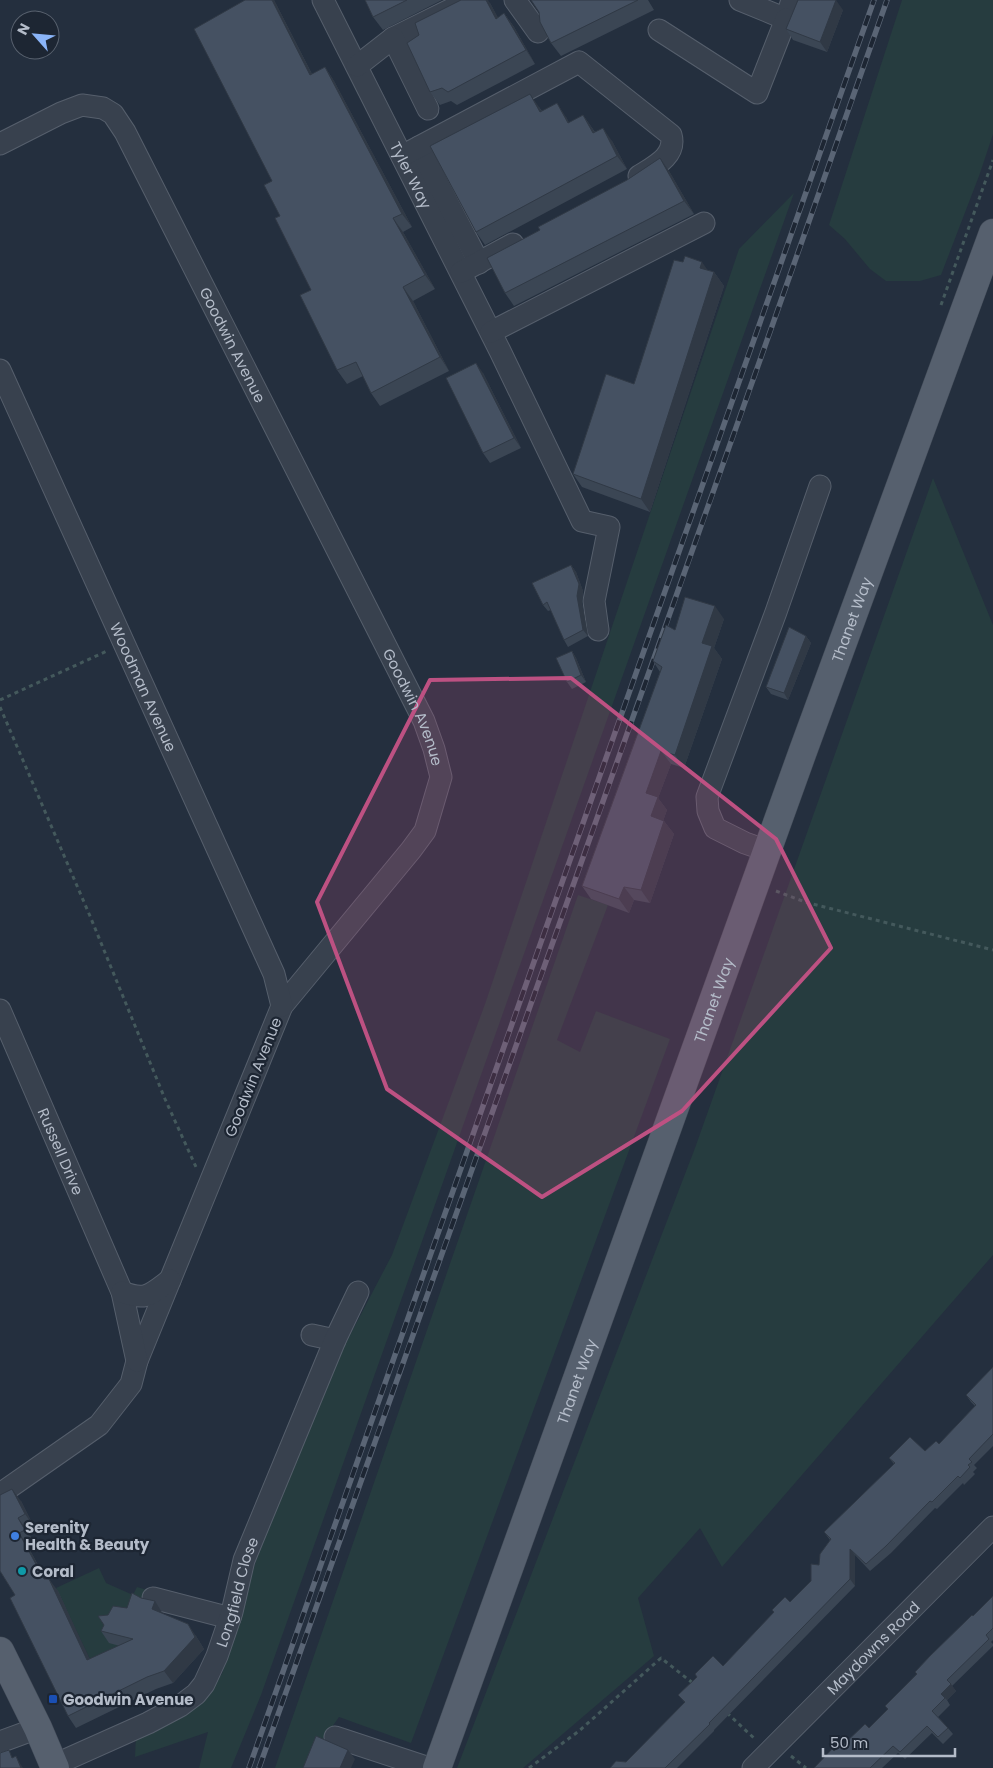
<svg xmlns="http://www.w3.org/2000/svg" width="993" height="1768" font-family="Poppins,sans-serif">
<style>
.green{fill:#263c3f}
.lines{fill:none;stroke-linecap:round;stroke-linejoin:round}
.minor-casing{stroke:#565f6c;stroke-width:23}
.major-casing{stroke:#414a57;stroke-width:29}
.path{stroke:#44595c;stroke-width:3;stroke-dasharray:4 4;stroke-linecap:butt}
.minor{stroke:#38414e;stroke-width:21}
.major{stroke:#56606e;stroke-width:28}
.rail-casing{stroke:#5a6575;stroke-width:5.5}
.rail{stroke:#1d2633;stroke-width:4;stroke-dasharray:11;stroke-linecap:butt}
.wall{fill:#3b4654}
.shaded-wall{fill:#303945}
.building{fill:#455162;stroke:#303945}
.marked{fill:#bd5182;fill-opacity:0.2;stroke:#bd5182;stroke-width:4;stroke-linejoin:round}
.shop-dot{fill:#3f7fe0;stroke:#1d2633;stroke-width:2}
.culture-dot{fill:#0f9aa8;stroke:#1d2633;stroke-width:2}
.transit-dot{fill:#1a4fb4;stroke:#1d2633;stroke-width:2}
.labels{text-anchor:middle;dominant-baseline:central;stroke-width:4.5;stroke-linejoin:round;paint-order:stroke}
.street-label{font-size:15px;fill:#b4bcc9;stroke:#1d2633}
.poi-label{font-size:15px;font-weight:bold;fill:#b4bcc9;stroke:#1d2633;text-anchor:start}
</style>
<rect width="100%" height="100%" fill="#242f3e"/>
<path class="green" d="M 902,0 L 993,0 L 993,134 L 979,176 L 941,275 L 920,281 L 886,281 L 870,269 L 845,239 L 829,225 Z
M 794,193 L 261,1695 L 231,1768 L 199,1768 L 208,1732 L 135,1757 L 136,1736 L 194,1703 L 222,1674 L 265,1531 L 337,1360 L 392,1255 L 485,1004 L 739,249 Z
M 933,478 L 993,625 L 993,1255 L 722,1567 L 700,1528 L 638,1598 L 654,1656 L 523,1768 L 457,1768 L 695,1148 Z
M 578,895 L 608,905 L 557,1040 L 580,1052 L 596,1011 L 670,1039 L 411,1743 L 339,1717 L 322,1741 L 311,1768 L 275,1768 Z
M 99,1568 L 106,1583 L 133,1595 L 137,1587 L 150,1591 L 126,1647 L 96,1672 L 56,1588 Z"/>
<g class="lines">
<g class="minor-casing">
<g id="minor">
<path id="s1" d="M 323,0 L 500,351 L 582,521 L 609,527 L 594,601 L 598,630"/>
<path d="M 515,0 L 538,32"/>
<path d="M 740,0 L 786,19 L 792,0"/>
<path d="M 659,30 L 757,93 L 786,19"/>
<path d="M 393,38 L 470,0"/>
<path d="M 357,66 L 393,38 L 428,109"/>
<path id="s2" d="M 0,144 L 61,113 L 82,105 L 103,108 L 113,114 L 125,132 L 424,721 L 434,749 L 441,777 L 425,831 L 411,850 L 282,1006 L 137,1361 L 131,1384 L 99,1425 L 0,1494"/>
<path d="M 419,147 L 479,263"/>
<path d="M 402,156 L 579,62 L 671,135 C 677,156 653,167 639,176"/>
<path d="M 461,272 L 513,244"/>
<path d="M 491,332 L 704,223"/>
<path id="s3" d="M 0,370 L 274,974 L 282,1006"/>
<path d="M 768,851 L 745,843 L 715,828 L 708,811 L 707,797 L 776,612 L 820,486"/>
<path id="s4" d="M 0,1010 L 122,1292 L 137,1361"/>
<path d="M 122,1292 C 146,1301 150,1295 170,1280"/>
<path d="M 312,1335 L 335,1340"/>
<path d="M 153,1598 L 230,1618"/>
<path d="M 335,1737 L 429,1768"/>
<path d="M 0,1742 L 38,1728"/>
<path id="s5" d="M 54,1765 L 148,1723 L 180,1706 L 196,1694 L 204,1684 L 217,1656 L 232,1612 L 244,1560 L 335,1340 L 358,1292"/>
<path id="s6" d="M 753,1768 L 993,1527"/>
</g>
</g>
<g class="major-casing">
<g id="major">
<path d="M 0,1651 L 38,1728 L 55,1768"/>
<path id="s7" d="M 437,1768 L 803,751 L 993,233"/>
</g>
</g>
<path class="path" d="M 941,305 L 993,160
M 0,700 L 107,651
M 0,707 L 90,916 L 165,1099 L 196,1167
M 776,891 L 805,902 L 993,950
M 727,1713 L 755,1739
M 791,1756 L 806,1768
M 529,1768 L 579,1731 L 661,1658 L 694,1684"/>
<use href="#minor" class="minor"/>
<use href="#major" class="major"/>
<g class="rail-casing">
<path id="rail" d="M 249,1768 L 874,0
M 259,1768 C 468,1178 680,590 887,0"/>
</g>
<use href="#rail" class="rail"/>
</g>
<path class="wall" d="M 245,0 L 274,0 L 312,74 L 325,67 L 334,81 L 412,227 L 403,232 L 435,289 L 413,301 L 449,371 L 380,406 L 371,393 L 363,376 L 347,384 L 337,370 L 311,290 L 280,216 L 272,181 Z
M 365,0 L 442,0 L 383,30 L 373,17 Z
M 531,0 L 648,0 L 654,10 L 561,56 L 551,43 L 539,12 Z
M 490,3 L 498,18 L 504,13 L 514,27 L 535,64 L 457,105 L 451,101 L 440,105 L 430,92 Z
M 843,10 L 827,52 L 793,40 L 786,29 Z
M 539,107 L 542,111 L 566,117 L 569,123 L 583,115 L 595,132 L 612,141 L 627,169 L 485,245 L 476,232 Z
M 669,171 L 694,214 L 514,306 L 505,293 L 540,230 Z
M 708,270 L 714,272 L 724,286 L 650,512 L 582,487 L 573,474 L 634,384 Z
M 483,373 L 521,448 L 490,463 L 483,453 Z
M 571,565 L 576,572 L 583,591 L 582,603 L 588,636 L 568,647 L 564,640 L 551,610 L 548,611 L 543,605 Z
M 724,619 L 714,648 L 722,659 L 684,768 L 671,764 L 658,798 L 667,810 L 663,821 L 664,821 L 674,834 L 650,903 L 634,900 L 629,913 L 591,899 L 582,886 L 660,672 L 653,661 L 675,630 Z
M 806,636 L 811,643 L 788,700 L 771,694 L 766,687 Z
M 572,651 L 576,658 L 586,682 L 572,689 L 567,682 Z
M 993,1367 L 993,1446 L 974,1465 L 977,1468 L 973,1472 L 975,1474 L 964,1485 L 963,1483 L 937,1509 L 935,1508 L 891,1553 L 870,1571 L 855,1555 L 855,1586 L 714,1730 L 714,1731 L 677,1768 L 610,1768 L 626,1762 L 685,1703 L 678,1695 L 697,1677 L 695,1674 L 723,1666 L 774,1613 L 772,1610 L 790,1602 L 811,1581 L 819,1565 L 830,1540 L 824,1532 L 894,1464 L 889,1458 L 925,1451 L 939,1444 L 975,1406 L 971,1402 L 966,1395 Z
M 21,1501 L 34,1527 L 27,1530 L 34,1542 L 27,1545 L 46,1579 L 58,1591 L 89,1659 L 120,1646 L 109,1643 L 101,1631 L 163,1614 L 196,1636 L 204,1649 L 173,1683 L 156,1689 L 76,1728 L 68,1716 L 15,1595 L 0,1571 Z
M 993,1596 L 993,1640 L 991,1642 L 993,1644 L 993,1646 L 952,1686 L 956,1691 L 947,1700 L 950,1705 L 938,1717 L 948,1728 L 953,1734 L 943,1744 L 932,1733 L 905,1759 L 898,1753 L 882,1768 L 814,1768 L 834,1751 L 869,1728 L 888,1710 L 885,1706 Z"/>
<path class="shaded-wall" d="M 272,0 L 274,0 L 275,2 L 319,88 L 310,75 Z
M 486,0 L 488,0 L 490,3 L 506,32 L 496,19 Z
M 836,0 L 843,10 L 827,52 L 820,42 Z
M 504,13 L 514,27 L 535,64 L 526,50 Z
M 325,67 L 334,81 L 412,227 L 402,214 Z
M 530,94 L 539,107 L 549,125 L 540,112 Z
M 557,103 L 566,117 L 577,137 L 568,123 Z
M 583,115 L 592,128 L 602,146 L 593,133 Z
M 603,128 L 612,141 L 627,169 L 617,156 Z
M 660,158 L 669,171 L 694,214 L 684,201 Z
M 393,218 L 403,232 L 435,289 L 425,275 Z
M 702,262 L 711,275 L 700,268 Z
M 714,272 L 724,286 L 650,512 L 641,499 Z
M 403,287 L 413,301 L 449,371 L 440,357 Z
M 476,363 L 483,373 L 521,448 L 514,438 Z
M 571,565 L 576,572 L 583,591 L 582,603 L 588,636 L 583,630 Z
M 715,606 L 724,619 L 714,648 L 722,659 L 684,768 L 675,755 L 702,643 Z
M 806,636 L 811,643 L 788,700 L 784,693 Z
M 572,651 L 576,658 L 586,682 L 581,675 Z
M 661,751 L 671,764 L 658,798 L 667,810 L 660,829 L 651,816 L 646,793 Z
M 664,821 L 674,834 L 650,903 L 641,890 Z
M 624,887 L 634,900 L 629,913 L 619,899 Z
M 12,1489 L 21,1501 L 34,1527 L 25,1514 Z
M 18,1518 L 27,1530 L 34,1542 L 25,1530 Z
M 19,1533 L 27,1545 L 52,1591 L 44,1579 Z
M 850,1549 L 855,1555 L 855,1586 L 850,1579 Z
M 49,1579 L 58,1591 L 96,1672 L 87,1660 Z
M 155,1601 L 163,1614 L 160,1622 L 152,1609 Z
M 188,1624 L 196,1636 L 204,1649 L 173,1683 L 164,1671 Z
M 951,1684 L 956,1691 L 947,1700 L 941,1694 Z
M 348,1750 L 355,1759 L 351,1768 L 340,1768 Z
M 16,1756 L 21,1765 L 23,1768 L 21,1768 Z"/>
<path class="building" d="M 245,0 L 272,0 L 310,75 L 325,67 L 402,214 L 393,218 L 425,275 L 403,287 L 440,357 L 371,393 L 356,362 L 337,370 L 300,295 L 311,290 L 275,218 L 280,216 L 264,185 L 272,181 L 194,29 Z
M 365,0 L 407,0 L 373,17 Z
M 461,0 L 486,0 L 496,19 L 504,13 L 526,50 L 448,92 L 442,88 L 430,92 L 407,43 L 419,35 L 415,23 Z
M 531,0 L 638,0 L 551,43 L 540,22 L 539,12 Z
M 798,0 L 836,0 L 820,42 L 786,29 Z
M 530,94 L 540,112 L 557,103 L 568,123 L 583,115 L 593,133 L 603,128 L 617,156 L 476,232 L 430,146 Z
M 660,158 L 684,201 L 505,293 L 487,258 L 540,230 L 538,227 L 627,180 Z
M 685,256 L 702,262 L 700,268 L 714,272 L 641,499 L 573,474 L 606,374 L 634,384 L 674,260 L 683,262 Z
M 476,363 L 514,438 L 483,453 L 446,378 Z
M 571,565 L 579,584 L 577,596 L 583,630 L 564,640 L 547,602 L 543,605 L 532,583 Z
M 685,597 L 715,606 L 702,643 L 712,646 L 675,755 L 661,751 L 646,793 L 658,797 L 651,816 L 664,821 L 641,890 L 624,887 L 619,899 L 582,886 L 662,667 L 653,661 L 666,625 L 675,630 Z
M 789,627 L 806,636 L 784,693 L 766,687 Z
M 572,651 L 581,675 L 567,682 L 556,658 Z
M 993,1367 L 993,1434 L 969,1459 L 972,1462 L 968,1465 L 970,1467 L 960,1478 L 958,1476 L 932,1502 L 930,1501 L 886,1546 L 866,1564 L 850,1549 L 850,1579 L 709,1723 L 710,1724 L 665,1768 L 610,1768 L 616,1761 L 626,1762 L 685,1702 L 678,1695 L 697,1677 L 695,1674 L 713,1656 L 723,1666 L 774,1612 L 772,1610 L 785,1597 L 790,1602 L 811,1581 L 811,1564 L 819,1565 L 820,1554 L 831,1539 L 824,1532 L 895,1463 L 889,1458 L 910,1437 L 925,1451 L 936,1441 L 939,1444 L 976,1405 L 966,1395 Z
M 12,1489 L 25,1514 L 18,1518 L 25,1530 L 19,1533 L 44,1579 L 49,1579 L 87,1660 L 133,1639 L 101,1631 L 104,1625 L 98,1616 L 108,1615 L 113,1606 L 127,1608 L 132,1593 L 141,1598 L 155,1601 L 152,1609 L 188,1624 L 195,1637 L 164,1671 L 147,1677 L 68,1716 L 10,1598 L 15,1595 L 0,1571 L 0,1495 Z
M 993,1596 L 993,1628 L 986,1635 L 989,1639 L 947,1680 L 951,1684 L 941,1694 L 945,1698 L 932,1711 L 948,1728 L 938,1737 L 927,1726 L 900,1752 L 893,1746 L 870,1768 L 814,1768 L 832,1749 L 834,1751 L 842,1744 L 843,1745 L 865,1724 L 869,1728 L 888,1709 L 885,1706 L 917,1674 L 915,1672 L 930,1656 L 972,1615 L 973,1616 Z
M 316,1736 L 348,1750 L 340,1768 L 303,1768 Z
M 9,1750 L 12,1758 L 16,1756 L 21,1768 L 0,1768 L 0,1753 Z"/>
<path class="marked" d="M 571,678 L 776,839 L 831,948 L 682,1111 L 542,1197 L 387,1089 L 317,902 L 430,680 Z"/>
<circle class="shop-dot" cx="15" cy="1536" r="5"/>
<circle class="culture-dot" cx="22" cy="1571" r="5"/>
<rect class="transit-dot" x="48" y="1694" width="10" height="10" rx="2.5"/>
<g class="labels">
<g class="street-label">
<text stroke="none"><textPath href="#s1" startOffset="196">Tyler Way</textPath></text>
<text stroke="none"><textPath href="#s2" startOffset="384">Goodwin Avenue</textPath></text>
<text stroke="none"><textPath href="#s7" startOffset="1221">Thanet Way</textPath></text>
<text stroke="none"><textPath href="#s3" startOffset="348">Woodman Avenue</textPath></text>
<text stroke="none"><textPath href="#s2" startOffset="789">Goodwin Avenue</textPath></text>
<text stroke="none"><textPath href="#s7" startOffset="816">Thanet Way</textPath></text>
<text transform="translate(253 1077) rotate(-68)">Goodwin Avenue</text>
<text stroke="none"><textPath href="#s4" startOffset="154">Russell Drive</textPath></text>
<text stroke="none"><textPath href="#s7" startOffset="411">Thanet Way</textPath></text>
<text stroke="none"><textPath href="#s5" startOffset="270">Longfield Close</textPath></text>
<text stroke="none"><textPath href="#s6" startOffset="170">Maydowns Road</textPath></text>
</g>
<g class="poi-label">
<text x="25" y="1527">Serenity<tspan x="25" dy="17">Health &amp; Beauty</tspan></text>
<text x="32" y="1571">Coral</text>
<text x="63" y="1699">Goodwin Avenue</text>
</g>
</g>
<g transform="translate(35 35) rotate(297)"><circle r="24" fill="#1d2633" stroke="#59626f"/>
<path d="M0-4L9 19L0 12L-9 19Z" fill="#8ab4f8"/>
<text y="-8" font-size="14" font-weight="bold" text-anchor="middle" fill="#b4bcc9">N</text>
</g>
<path d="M823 1748v8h132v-8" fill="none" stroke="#b4bcc9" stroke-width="2.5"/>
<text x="830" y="1748" font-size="15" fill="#b4bcc9" stroke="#1d2633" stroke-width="4" paint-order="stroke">50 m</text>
</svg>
